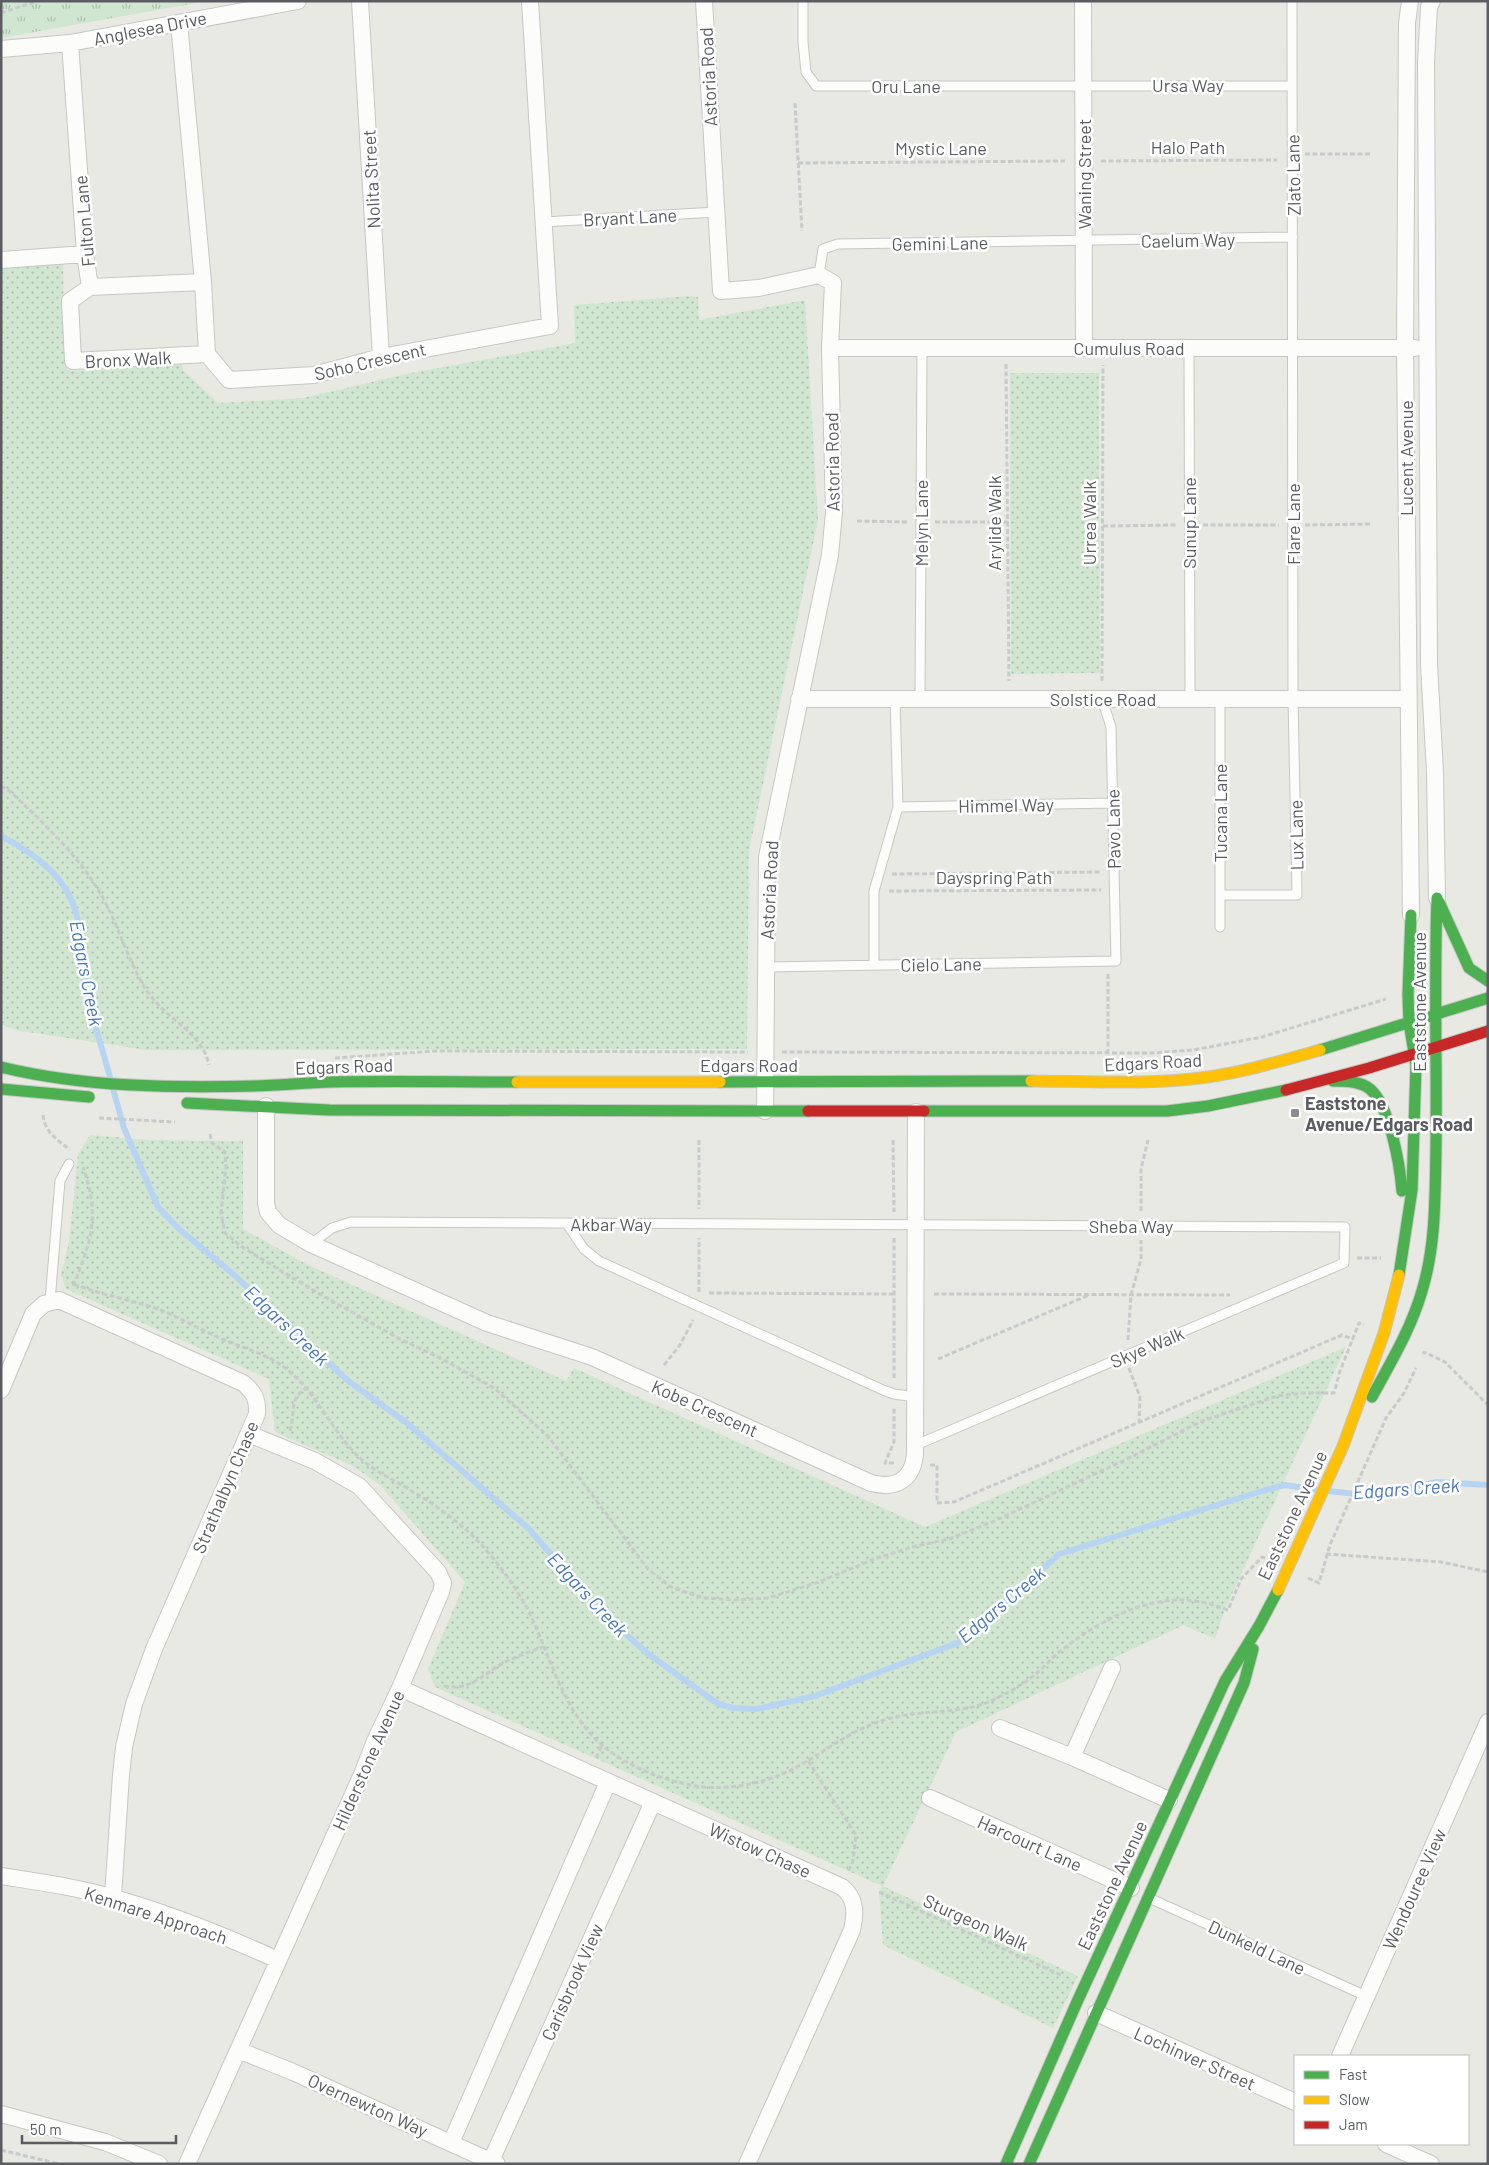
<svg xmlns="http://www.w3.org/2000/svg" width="1489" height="2165" font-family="Barlow,sans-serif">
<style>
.grass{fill:url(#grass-tufts)}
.park{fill:url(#park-dots)}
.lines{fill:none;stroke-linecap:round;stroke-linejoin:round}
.stream{stroke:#b7d5f3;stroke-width:6}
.lane-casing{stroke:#c6c6c4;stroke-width:11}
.street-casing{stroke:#c6c6c4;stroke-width:18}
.fast-casing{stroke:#c6c6c5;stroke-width:13}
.slow-casing{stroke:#c6c6c5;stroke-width:13}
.jam-casing{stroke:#c6c6c5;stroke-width:13}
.path{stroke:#c7cbc9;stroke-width:3;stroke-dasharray:5 2.5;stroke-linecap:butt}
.lane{stroke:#fcfcfb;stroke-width:9}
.street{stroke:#fcfcfb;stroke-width:16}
.fast{stroke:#4caf50;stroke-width:11}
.slow{stroke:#ffc107;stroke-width:11}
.jam{stroke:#c62828;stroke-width:11}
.poi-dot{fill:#8c8d8f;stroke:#fff;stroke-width:2}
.labels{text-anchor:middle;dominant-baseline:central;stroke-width:5;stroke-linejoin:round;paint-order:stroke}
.street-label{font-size:18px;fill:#5a5c61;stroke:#fff}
.poi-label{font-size:18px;font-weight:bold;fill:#5a5c61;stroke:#fff;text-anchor:start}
.water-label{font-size:19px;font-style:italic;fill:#4777bc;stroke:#fff}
</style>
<defs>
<pattern id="grass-tufts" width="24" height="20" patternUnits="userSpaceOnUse" patternTransform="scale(1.25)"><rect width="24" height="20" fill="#d1e6d1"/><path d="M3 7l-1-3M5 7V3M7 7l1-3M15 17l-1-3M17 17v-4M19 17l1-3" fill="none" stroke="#adbead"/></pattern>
<pattern id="park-dots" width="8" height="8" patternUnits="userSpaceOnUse" patternTransform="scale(1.25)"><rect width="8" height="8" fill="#d1e6d1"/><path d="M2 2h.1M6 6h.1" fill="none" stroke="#adbead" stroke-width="1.8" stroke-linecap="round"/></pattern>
</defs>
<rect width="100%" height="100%" fill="#e9e9e4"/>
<path class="grass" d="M 1,1 L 208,1 L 1,38 Z"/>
<path class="park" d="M 63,263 L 65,364 L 67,369 L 72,371 L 182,364 L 183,370 L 218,403 L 303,398 L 411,373 L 575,343 L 574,305 L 690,296 L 698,297 L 699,320 L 805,300 L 818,520 L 749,851 L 747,1049 L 146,1050 L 15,1030 L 1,1024 L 1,266 Z
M 1010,373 L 1099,373 L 1100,673 L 1011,674 Z
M 90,1135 L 148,1140 L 243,1141 L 243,1229 L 306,1264 L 566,1381 L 574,1368 L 925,1527 L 1346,1347 L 1225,1609 L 1215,1639 L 1184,1625 L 956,1732 L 883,1886 L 1078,1976 L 1053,2028 L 883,1945 L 879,1892 L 882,1886 L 435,1687 L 428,1669 L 465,1582 L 380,1485 L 353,1466 L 275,1432 L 269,1379 L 66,1289 L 61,1275 L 69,1242 L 78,1154 Z"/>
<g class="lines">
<path class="stream" d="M 1,836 C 35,854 68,877 77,917 C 82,939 81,962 85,985 C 91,1016 102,1047 110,1077
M 113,1089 L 124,1128 L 158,1207 L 179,1229 L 232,1273 L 347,1380 L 407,1423 L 529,1529 L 603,1614 L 647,1653 L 718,1704 L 733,1708 L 757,1709 L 815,1696 L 960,1642 L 1059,1554 L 1262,1491 L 1285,1485 L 1318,1490
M 1328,1491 L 1356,1494 L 1400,1490 L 1437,1482 L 1488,1485"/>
<g class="lane-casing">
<path id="lane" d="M 803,1 L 803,42 L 806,72 L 816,86 L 1292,86
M 544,222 L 716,212
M 819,275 L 823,249 L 838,244 L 1293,237
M 1189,348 L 1190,699
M 920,699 L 922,347
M 1220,699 L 1220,927
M 898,807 L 1113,803
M 1220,895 L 1297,895 L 1293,699 L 1292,1
M 874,965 L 874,891 L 898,807 L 895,699
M 766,967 L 1116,961 L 1111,727 L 1102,699
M 567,1224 L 584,1249 L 599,1261 L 883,1390 L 894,1394 L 916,1397
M 311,1244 L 332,1228 L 351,1222 L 1345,1227 L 1344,1263 L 916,1445
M 50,1301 L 60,1181 L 69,1164
M 1149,1898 L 1366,1996"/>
</g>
<g class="street-casing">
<path id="street" d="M 360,1 L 381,357
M 704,1 L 721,291 L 759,288 L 819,275 L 833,283 L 830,348 L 834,512 L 830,555 L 767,857 L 765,1111
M 1083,1 L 1084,348
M 1410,1 L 1407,23 L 1405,348 L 1411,915
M 1432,1 L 1429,7 L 1426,62 L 1429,665 L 1435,772 L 1437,898
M 179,23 L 203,282 L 207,354 L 229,380 L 314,375 L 381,357 L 550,326 L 530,1
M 70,43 L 85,254 L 90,287 L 203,282
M 1,49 L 70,43 L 298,1
M 1,260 L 85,254
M 90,287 L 70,301 L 73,361 L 207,354
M 830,348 L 1415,348
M 799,699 L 1407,699
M 266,1106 L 266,1203 L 268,1212 L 279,1225 L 311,1244 L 487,1323 L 592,1357 L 871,1483 C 895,1489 912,1481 915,1455 L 916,1112
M 1,1390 L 33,1314 L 44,1304 L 59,1300 L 243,1383 C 254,1392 258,1399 257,1414 L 154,1649 L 134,1704 L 124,1747 L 121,1775 L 113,1897
M 400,1688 L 842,1887 C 856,1898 856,1913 852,1930 L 747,2164
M 1000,1728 L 1072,1757 L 1169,1800
M 1072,1757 L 1112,1668
M 930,1798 L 1131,1888
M 1,1876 C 39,1882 77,1887 114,1898 C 170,1914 225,1936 278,1960
M 1096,2013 L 1295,2102
M 238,2050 L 293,2072 L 497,2164
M 1340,2056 L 1488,1722
M 1,2114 L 105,2142 L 159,2164
M 451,2143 L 608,1782
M 1386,2144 L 1431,2164
M 491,2161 L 653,1802
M 187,2164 L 363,1772 L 375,1741 L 400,1688 L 441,1592 L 443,1583 L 438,1572 L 359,1486 L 315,1461 L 249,1434"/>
</g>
<g class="fast-casing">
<path id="fast" d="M 1439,902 L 1469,968 L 1488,981
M 1320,1050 L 1488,998
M 1,1067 C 83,1087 171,1088 254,1086 C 280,1085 305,1083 330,1082 C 393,1081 455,1082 517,1082
M 1333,1081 C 1345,1081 1360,1081 1370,1089 C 1390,1106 1400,1166 1402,1191
M 720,1082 L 1031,1081
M 1,1089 L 89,1097
M 187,1103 L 329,1110 L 808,1111
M 924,1111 L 1167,1111 L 1208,1106 L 1286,1090
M 1399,1275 L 1412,1190 L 1416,1065 L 1409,1022 L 1408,994 L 1411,915
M 1372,1397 C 1391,1362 1411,1329 1422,1291 C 1436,1245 1435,1196 1436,1148 C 1437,1065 1434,981 1437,898
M 1006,2164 L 1077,2002 L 1225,1681 L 1259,1626 L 1278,1590
M 1029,2164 L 1244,1683 L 1253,1649"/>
</g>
<g class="slow-casing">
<path id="slow" d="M 1031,1081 C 1087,1081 1145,1085 1200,1078 C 1241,1073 1281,1061 1320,1050
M 517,1082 L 720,1082
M 1278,1590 L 1343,1446 L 1384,1333 L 1399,1275"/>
</g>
<g class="jam-casing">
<path id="jam" d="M 1286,1090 L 1369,1068 L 1488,1031
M 808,1111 L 924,1111"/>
</g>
<path class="path" d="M 1,13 L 38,1
M 795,103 L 802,231
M 1305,154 L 1370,154
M 1101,161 L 1277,160
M 798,163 L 1065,161
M 1006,364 L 1009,681
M 857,521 L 907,522
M 935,522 L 1008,522
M 1203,525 L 1279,525
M 1305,525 L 1372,524
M 1103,526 L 1177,525
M 1102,681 L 1103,365
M 1,786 L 11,792 C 42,822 74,851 97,888 C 118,921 127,962 149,994 C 167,1019 203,1034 209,1065
M 892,874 L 1101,872
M 889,891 L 1101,890
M 1108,974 L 1108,1053
M 782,1052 L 1152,1053 L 1193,1050 L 1262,1037 L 1386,999
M 335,1058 L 436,1051 L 748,1052
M 43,1115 C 45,1133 57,1139 70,1150
M 99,1118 L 175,1122
M 210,1134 L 212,1143 L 225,1152 L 226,1167 L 221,1213 L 225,1233 L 242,1247 L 318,1293 L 398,1338 L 442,1359 L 494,1388 L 547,1435 L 648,1569 L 671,1587 L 703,1598 L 735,1600 L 768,1598 L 819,1582 L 874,1559 L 916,1546 L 949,1539 L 992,1522 L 1125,1460 L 1202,1421 L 1277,1396 L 1304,1393 L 1334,1393 L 1340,1371 L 1359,1323 L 1364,1325
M 699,1140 L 699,1209
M 893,1140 L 894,1212
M 1141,1211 L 1141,1169 L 1148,1140
M 894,1238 L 894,1380
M 1357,1258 L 1381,1258
M 74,1284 C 101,1295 128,1299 155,1308 C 178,1316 198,1329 220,1338 C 244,1349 270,1354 290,1372 C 321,1398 335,1439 367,1464 C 380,1474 396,1481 410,1490 C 434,1504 458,1521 478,1541 C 497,1561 515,1586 528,1610 C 551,1656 562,1711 603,1746 C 626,1765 657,1778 686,1784 C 721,1793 766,1784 797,1767 C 831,1748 851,1729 891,1718 C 925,1709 963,1715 995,1699 C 1010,1692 1025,1683 1037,1673 C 1044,1667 1051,1659 1058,1653 C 1097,1622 1149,1592 1201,1602 C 1210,1603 1219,1607 1228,1610 L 1241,1579 L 1262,1557 L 1268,1559
M 73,1286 C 92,1240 100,1216 83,1167
M 699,1292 L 699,1238
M 709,1293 L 895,1294
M 934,1294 L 1230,1295
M 1128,1340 L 1131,1295 L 1141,1259 L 1141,1240
M 1423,1354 L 1424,1352 L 1445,1362 L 1488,1405
M 938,1359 L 1089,1295
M 664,1365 L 680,1345 L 693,1320
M 1129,1368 L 1140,1397 L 1139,1423
M 290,1431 C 296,1412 288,1400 306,1388
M 894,1463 L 885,1463 L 894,1442 L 894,1408
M 930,1465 L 937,1465 L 937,1503 L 954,1502 L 1342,1335 L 1353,1339
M 1326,1554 L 1441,1562 L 1488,1572
M 1308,1578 L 1319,1583 L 1330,1545 L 1386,1418 L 1404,1393 L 1416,1368
M 444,1686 C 471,1692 485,1672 507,1661 C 519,1656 531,1651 543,1647
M 596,1758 L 602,1745
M 808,1761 L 856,1835 L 853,1861 L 848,1872
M 879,1892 L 1063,1976
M 1,2150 L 59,2164"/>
<use href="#lane" class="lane"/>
<use href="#street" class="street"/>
<use href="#fast" class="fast"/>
<use href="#slow" class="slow"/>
<use href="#jam" class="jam"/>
</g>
<rect class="poi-dot" x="1290" y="1108" width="10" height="10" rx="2.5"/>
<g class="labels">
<g class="street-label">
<text transform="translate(150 28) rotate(-11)">Anglesea Drive</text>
<text transform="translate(708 77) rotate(-93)">Astoria Road</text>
<text x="1188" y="85">Ursa Way</text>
<text x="906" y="86">Oru Lane</text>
<text x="1188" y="147">Halo Path</text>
<text x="941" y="148">Mystic Lane</text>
<text transform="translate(1084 174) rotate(-90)">Waning Street</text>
<text transform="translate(1293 175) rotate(-91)">Zlato Lane</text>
<text transform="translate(371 179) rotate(-93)">Nolita Street</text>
<text transform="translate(630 217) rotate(-3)">Bryant Lane</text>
<text transform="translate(84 221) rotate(-95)">Fulton Lane</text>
<text transform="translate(1188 240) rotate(-1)">Caelum Way</text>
<text transform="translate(940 243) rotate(-1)">Gemini Lane</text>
<text x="1129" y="348">Cumulus Road</text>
<text transform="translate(128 359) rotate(-3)">Bronx Walk</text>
<text transform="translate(370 361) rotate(-13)">Soho Crescent</text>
<text transform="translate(1406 458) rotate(-90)">Lucent Avenue</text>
<text transform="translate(832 462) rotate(-91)">Astoria Road</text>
<text transform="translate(921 523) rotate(-90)">Melyn Lane</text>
<text transform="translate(994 523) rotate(-90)">Arylide Walk</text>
<text transform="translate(1089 523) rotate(-90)">Urrea Walk</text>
<text transform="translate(1189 523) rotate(-90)">Sunup Lane</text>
<text transform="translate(1293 524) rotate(-90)">Flare Lane</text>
<text x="1103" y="699">Solstice Road</text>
<text transform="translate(1006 805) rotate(-1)">Himmel Way</text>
<text transform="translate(1220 813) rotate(-90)">Tucana Lane</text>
<text transform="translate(1113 829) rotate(-91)">Pavo Lane</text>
<text transform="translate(1296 835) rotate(-91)">Lux Lane</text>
<text x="994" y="877">Dayspring Path</text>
<text transform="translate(769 890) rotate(-87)">Astoria Road</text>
<text transform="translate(941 964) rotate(-1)">Cielo Lane</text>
<text transform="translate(1419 1002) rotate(-90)">Eaststone Avenue</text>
<text transform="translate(1153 1062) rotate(-3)">Edgars Road</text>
<text x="749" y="1065">Edgars Road</text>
<text transform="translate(344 1066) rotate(-2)">Edgars Road</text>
<text x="611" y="1224">Akbar Way</text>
<text x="1131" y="1226">Sheba Way</text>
<text transform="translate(1147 1347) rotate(-23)">Skye Walk</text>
<text transform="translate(705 1408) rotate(24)">Kobe Crescent</text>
<text transform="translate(225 1487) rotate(-67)">Strathalbyn Chase</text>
<text transform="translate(1292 1515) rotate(-65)">Eaststone Avenue</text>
<text transform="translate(368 1760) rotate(-66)">Hilderstone Avenue</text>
<text transform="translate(1030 1843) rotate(24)">Harcourt Lane</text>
<text transform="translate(760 1850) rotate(24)">Wistow Chase</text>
<text transform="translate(1112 1885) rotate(-65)">Eaststone Avenue</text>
<text transform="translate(1414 1889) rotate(-66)">Wendouree View</text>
<text transform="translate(156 1915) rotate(18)">Kenmare Approach</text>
<text transform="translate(976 1922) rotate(24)">Sturgeon Walk</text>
<text transform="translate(1257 1947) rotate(25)">Dunkeld Lane</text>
<text transform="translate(572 1982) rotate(-66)">Carisbrook View</text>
<text transform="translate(1195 2058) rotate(24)">Lochinver Street</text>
<text transform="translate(368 2105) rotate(24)">Overnewton Way</text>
</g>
<g class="poi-label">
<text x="1305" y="1103">Eaststone<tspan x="1305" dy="21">Avenue/Edgars Road</tspan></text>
</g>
<g class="water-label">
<text transform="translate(87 973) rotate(79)">Edgars Creek</text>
<text transform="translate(287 1325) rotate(43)">Edgars Creek</text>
<text transform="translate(1406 1488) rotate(-4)">Edgars Creek</text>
<text transform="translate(588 1594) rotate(47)">Edgars Creek</text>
<text transform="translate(1001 1604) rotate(-40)">Edgars Creek</text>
</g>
</g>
<rect width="1489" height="2165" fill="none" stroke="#5a5c61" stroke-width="5"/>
<rect x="1294" y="2055" width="175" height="90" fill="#ffffff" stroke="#bdbec0"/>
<rect x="1304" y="2071" width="25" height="8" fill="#4caf50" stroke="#bdbec0"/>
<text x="1339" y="2080" font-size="15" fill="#5a5c61">Fast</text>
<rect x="1304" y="2096" width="25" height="8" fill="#ffc107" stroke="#bdbec0"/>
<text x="1339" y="2105" font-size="15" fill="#5a5c61">Slow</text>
<rect x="1304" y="2121" width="25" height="8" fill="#c62828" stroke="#bdbec0"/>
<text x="1339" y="2130" font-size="15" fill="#5a5c61">Jam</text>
<path d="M22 2135v8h154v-8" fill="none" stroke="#5a5c61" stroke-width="2.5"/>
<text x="30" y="2135" font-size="15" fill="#5a5c61" stroke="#ffffff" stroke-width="4" paint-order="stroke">50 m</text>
</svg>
